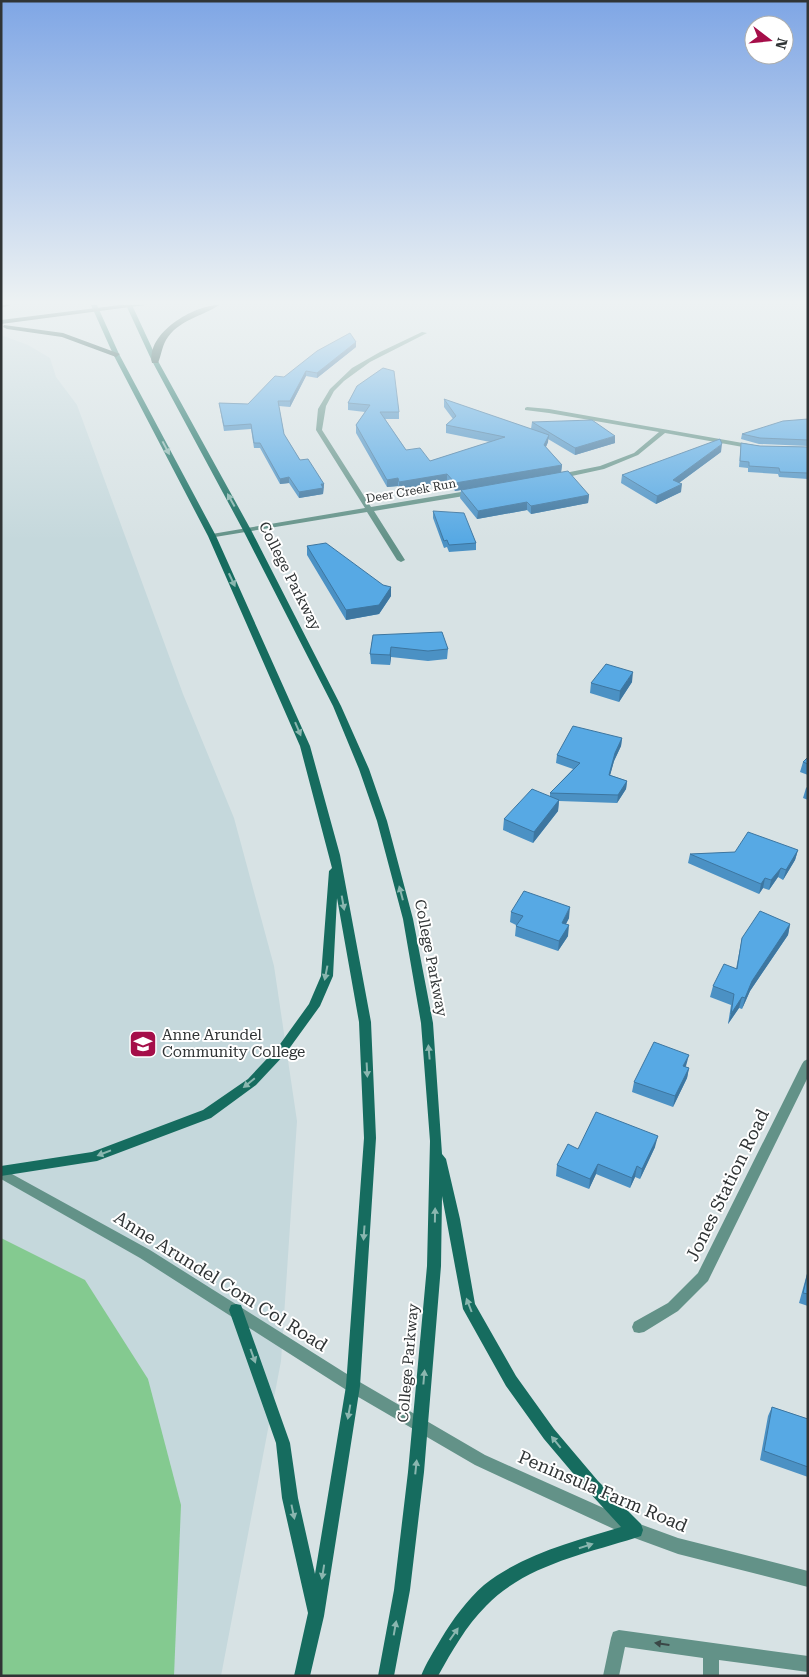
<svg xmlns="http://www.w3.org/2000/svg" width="809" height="1677" font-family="'Roboto Serif',serif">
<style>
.built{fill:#c5d8dc}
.green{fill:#84ca90}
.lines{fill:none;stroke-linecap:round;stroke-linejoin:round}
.service{fill:#639288;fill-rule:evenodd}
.minor{fill:#639288;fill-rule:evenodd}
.tertiary{fill:#639288;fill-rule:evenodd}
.secondary{fill:#166c5f;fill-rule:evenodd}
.trunk{fill:#0b3e36;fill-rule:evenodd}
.wall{fill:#4b91c4}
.shaded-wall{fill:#3d76a0}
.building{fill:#57a9e4;stroke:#3d76a0}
.oneway{fill:#8ab6af}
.oneway2{fill:#3a4746}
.labels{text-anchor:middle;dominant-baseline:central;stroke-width:4;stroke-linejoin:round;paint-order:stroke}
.far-street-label{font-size:12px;fill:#303435;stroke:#fff}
.street-label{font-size:15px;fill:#303435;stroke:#fff}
.poi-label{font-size:15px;fill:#303435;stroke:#fff;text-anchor:start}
.near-street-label{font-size:18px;fill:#303435;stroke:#fff}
</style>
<rect width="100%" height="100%" fill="#d7e2e4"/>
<path class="built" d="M 1,335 L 28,345 L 50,358 L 56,377 L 77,405 L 183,694 L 234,818 L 274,966 L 297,1121 L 281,1361 L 221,1676 L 1,1676 Z"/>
<path class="green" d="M 1,1238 L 85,1280 L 148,1379 L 181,1505 L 174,1676 L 1,1676 Z"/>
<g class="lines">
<path class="service" d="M 619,1630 L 808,1656 L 808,1672 L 719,1660 L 719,1676 L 703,1676 L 703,1658 L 625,1647 L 619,1676 L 603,1676 L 611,1638 L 613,1632 Z"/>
<path class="minor" d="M 422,332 L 427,333 L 370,362 L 344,381 L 334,391 L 326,406 L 322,430 L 371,507 L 473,490 L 477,492 L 476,494 L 374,511 L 405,560 L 401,562 L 397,560 L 367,512 L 209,538 L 209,534 L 212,534 L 365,508 L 316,430 L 318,409 L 330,389 L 352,368 L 380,352 Z
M 527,407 L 549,409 L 754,445 L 757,447 L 754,449 L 665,433 L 638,455 L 604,469 L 558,479 L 555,479 L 555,475 L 600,466 L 634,453 L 659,432 L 549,413 L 525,410 L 525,408 Z
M 808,1059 L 808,1077 L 708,1281 L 678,1311 L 644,1332 L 639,1333 L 634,1332 L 632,1327 L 634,1322 L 668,1303 L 698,1273 L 802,1064 L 804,1061 Z"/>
<path class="tertiary" d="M 1,1168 L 150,1250 L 358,1381 L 485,1455 L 637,1523 L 678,1538 L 808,1571 L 808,1587 L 678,1554 L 629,1536 L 475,1465 L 348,1391 L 140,1258 L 1,1179 Z"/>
<path class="secondary" d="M 91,305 L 97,305 L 119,354 L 216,536 L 310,746 L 340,855 L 371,1022 L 376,1138 L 360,1386 L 324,1616 L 310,1676 L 294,1676 L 308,1613 L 282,1498 L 276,1443 L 229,1310 L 231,1305 L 236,1304 L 241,1305 L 290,1443 L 298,1498 L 315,1574 L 346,1386 L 364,1138 L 359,1022 L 337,898 L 333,976 L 320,1006 L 286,1053 L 256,1085 L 211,1118 L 97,1161 L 1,1176 L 1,1166 L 92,1152 L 203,1110 L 248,1079 L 278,1047 L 309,1004 L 321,976 L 329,871 L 332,868 L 300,746 L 208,536 L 113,354 Z
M 126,305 L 132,305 L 158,361 L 251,530 L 341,706 L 369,769 L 387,821 L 413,919 L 433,1023 L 442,1154 L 446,1159 L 460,1219 L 475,1304 L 516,1376 L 554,1429 L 598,1481 L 641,1524 L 643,1530 L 641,1536 L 635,1538 C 584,1554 524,1566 486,1606 C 466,1626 452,1651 438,1676 L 421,1676 C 426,1663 434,1651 441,1639 C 453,1619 467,1600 484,1585 C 523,1554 575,1541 621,1527 L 588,1491 L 544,1439 L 506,1386 L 463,1309 L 442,1196 L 441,1266 L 424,1472 L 410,1590 L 394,1676 L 378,1676 L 394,1590 L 408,1472 L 427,1266 L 430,1141 L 421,1023 L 403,919 L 377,821 L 359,769 L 333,706 L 243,530 L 152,361 Z"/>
<path class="trunk" d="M 1,305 L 10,305 L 1,308 Z
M 120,305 L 145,305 L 1,324 L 1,320 Z
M 219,305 C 201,317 178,320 166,340 C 162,347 161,356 158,363 L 152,363 C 146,333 194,305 219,305 Z
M 4,325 L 63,333 L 120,354 L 116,357 L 62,337 L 7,329 L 3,327 Z"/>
</g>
<path class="wall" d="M 356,347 L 317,378 L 306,376 L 290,407 L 279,406 L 284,434 L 300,460 L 324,484 L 323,494 L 299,498 L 289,483 L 280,484 L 260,448 L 254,448 L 251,429 L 224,431 L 219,403 L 248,404 L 284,377 Z
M 357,386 L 399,412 L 399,419 L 385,419 L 406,450 L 430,461 L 490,442 L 446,433 L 446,425 L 453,419 L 444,407 L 444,399 L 531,429 L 532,422 L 615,443 L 575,455 L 548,439 L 548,442 L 546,447 L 562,465 L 561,472 L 589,495 L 588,503 L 531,514 L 527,510 L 477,519 L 460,498 L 461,490 L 495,484 L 455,491 L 447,482 L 399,490 L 398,486 L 387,487 L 356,433 L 356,425 L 365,412 L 348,410 L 348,403 Z
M 808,419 L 808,446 L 759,444 L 741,439 L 742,434 Z
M 741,443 L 760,446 L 808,447 L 808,479 L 779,477 L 778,474 L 748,472 L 748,468 L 739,467 Z
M 721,452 L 679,483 L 681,492 L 656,504 L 621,483 L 622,475 Z
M 433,511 L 476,543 L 476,550 L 449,552 L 447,547 L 444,548 L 433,518 Z
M 307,546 L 391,596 L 379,614 L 346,620 L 307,555 Z
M 373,635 L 448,649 L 447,659 L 428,661 L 391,657 L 390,665 L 371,664 L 370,654 Z
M 632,682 L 619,702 L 590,693 L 591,683 Z
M 622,738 L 621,746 L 614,761 L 610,775 L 627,781 L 626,789 L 617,803 L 559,801 L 558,811 L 533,843 L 503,830 L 504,819 L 550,797 L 550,793 L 573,769 L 556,763 L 557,755 Z
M 808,757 L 808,775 L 800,772 L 803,762 Z
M 808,786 L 808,800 L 803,798 L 806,788 Z
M 798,850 L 795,860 L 783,880 L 778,877 L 769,890 L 763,888 L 759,894 L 688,863 L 690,854 Z
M 511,912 L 569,918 L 566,924 L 568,936 L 558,951 L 515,936 L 516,926 L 516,925 L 510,922 Z
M 790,924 L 788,935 L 750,991 L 742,1009 L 739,1008 L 728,1024 L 731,1005 L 710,997 L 713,986 L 736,969 L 742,938 Z
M 686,1067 L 689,1068 L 687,1078 L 673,1107 L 632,1092 L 634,1082 Z
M 655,1147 L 640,1179 L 635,1177 L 630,1188 L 596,1174 L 589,1189 L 556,1176 L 557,1165 L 578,1149 Z
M 808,1270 L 808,1306 L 799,1303 Z
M 772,1407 L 808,1419 L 808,1477 L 760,1460 L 768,1416 Z"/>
<path class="shaded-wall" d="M 356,342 L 356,347 L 317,378 L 317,373 Z
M 306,371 L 306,376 L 290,407 L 290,401 Z
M 549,435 L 548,442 L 543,453 L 544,445 Z
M 615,436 L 615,443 L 575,455 L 575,448 Z
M 722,444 L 721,452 L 672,488 L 673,480 Z
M 562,465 L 561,473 L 455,491 L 455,483 Z
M 447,474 L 447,482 L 399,490 L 399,482 Z
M 289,477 L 289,483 L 280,484 L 280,479 Z
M 398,478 L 398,486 L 387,487 L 387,480 Z
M 321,484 L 324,484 L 323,494 L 299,498 L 299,492 Z
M 682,484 L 681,492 L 656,504 L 657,496 Z
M 589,495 L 588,503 L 531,514 L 531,506 Z
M 527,502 L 527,510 L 477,519 L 478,511 Z
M 391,587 L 391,596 L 379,614 L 346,620 L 346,610 Z
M 391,647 L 391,657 L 390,665 L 390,655 Z
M 633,672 L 632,682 L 619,702 L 620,691 Z
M 622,738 L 621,746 L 614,761 L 608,783 L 609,775 L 615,753 Z
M 627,781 L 626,789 L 617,803 L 618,795 Z
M 559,800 L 558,811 L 533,843 L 534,832 Z
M 798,850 L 795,860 L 783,880 L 786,870 Z
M 781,868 L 778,877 L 769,890 L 771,880 Z
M 765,878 L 763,888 L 759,894 L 761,884 Z
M 570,907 L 569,918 L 561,933 L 562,923 Z
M 790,924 L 788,935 L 750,991 L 742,1009 L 745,998 L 752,981 Z
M 569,925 L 568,936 L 558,951 L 559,941 Z
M 742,997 L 739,1008 L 728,1024 L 731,1014 Z
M 689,1055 L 686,1066 L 681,1076 L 683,1066 Z
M 689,1068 L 687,1078 L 673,1107 L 675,1096 Z
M 658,1136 L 655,1147 L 640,1179 L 642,1169 Z
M 598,1164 L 596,1174 L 589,1189 L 590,1179 Z
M 637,1166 L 635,1177 L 630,1188 L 632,1178 Z"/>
<path class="building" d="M 350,333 L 356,342 L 317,373 L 306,371 L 290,401 L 278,401 L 284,434 L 300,460 L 308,459 L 324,484 L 321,484 L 323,488 L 299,492 L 289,477 L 280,479 L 260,443 L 254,443 L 251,424 L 224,426 L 219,403 L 248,404 L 275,376 L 284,377 L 317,351 Z
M 383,368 L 394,371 L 399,412 L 380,412 L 406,450 L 420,448 L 430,461 L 505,437 L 446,425 L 456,416 L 444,399 L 549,435 L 544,445 L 562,465 L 455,483 L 447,474 L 399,482 L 398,478 L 387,480 L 356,425 L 370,405 L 348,403 L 357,386 Z
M 808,419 L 808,440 L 760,438 L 742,434 L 783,421 Z
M 592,420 L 615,436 L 575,448 L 532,422 Z
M 720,439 L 722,444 L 673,480 L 682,484 L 657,496 L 622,475 Z
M 741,443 L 760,446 L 808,447 L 808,473 L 780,472 L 779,468 L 749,466 L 749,462 L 740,461 Z
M 568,471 L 589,495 L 531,506 L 527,502 L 478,511 L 461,490 Z
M 433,511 L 464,513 L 476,543 L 449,545 L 447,540 L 444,541 Z
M 326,543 L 383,585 L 391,587 L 379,605 L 346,610 L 307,546 Z
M 442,632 L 448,649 L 428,651 L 391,647 L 390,655 L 370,654 L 373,635 Z
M 606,664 L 633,672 L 620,691 L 591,683 Z
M 573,726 L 622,738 L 615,753 L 609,775 L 627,781 L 618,795 L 550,793 L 580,763 L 557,755 Z
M 808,757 L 808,764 L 803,762 Z
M 532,789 L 559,800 L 534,832 L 504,819 Z
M 748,832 L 798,850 L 786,870 L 781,868 L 771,880 L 765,878 L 761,884 L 690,854 L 735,852 Z
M 524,891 L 570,907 L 562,923 L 569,925 L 559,941 L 516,926 L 523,916 L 511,912 Z
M 760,911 L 790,924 L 752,981 L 745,998 L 742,997 L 731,1014 L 734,994 L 713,986 L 724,964 L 737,969 L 742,938 Z
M 654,1042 L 689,1055 L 683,1066 L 689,1068 L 675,1096 L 634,1082 Z
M 596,1112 L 658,1136 L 642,1169 L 637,1166 L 632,1178 L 598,1164 L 590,1179 L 557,1165 L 568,1144 L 578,1149 Z
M 808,1272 L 808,1294 L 803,1293 Z
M 772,1407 L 808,1419 L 808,1467 L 764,1451 Z"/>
<defs><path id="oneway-solid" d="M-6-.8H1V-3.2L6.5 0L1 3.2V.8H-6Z" transform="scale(1.25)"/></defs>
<g class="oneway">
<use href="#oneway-solid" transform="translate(166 448) rotate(62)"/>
<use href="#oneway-solid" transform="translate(231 500) rotate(-119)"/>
<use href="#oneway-solid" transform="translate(232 580) rotate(65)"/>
<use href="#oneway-solid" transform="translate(298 729) rotate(67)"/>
<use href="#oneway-solid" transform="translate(401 893) rotate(-105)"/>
<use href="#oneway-solid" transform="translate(343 903) rotate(80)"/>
<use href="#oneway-solid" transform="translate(326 973) rotate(101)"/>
<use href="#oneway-solid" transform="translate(429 1052) rotate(-95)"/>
<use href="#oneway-solid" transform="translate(367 1070) rotate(87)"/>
<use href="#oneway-solid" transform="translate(249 1083) rotate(141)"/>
<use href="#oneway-solid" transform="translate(104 1153) rotate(159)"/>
<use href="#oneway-solid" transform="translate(435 1215) rotate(-89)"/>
<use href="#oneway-solid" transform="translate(364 1233) rotate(94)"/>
<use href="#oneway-solid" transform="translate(469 1305) rotate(-111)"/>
<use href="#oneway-solid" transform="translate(253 1356) rotate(70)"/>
<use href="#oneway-solid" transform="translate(424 1377) rotate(-85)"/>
<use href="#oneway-solid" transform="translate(349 1412) rotate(100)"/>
<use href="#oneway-solid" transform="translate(556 1442) rotate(-129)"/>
<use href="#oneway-solid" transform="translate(416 1467) rotate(-84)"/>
<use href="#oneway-solid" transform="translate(293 1512) rotate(78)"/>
<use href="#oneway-solid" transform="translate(586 1546) rotate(-18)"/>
<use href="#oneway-solid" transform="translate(323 1572) rotate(99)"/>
<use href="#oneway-solid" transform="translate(395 1628) rotate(-80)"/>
<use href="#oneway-solid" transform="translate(454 1634) rotate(-55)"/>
</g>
<use class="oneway2" href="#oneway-solid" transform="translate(662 1644) rotate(-172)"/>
<linearGradient id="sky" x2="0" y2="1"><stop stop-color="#7fa6e5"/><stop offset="0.56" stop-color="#edf2f3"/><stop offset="1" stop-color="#edf2f3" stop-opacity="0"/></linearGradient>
<rect width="809" height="540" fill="url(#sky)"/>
<defs>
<g id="university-square" transform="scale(1.4375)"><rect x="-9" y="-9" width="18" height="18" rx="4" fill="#a50e49" stroke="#fff"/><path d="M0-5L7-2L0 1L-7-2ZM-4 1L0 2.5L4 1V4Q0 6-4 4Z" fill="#fff"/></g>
</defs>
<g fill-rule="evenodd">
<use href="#university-square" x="143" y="1044"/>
</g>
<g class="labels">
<g class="far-street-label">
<text transform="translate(411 491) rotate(-10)">Deer Creek Run</text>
</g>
<g class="street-label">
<text transform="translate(290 576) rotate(63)">College Parkway</text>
<text transform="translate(431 958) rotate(79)">College Parkway</text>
<text transform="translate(408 1363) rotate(-85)">College Parkway</text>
</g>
<g class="poi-label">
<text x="162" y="1035">Anne Arundel<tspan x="162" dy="17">Community College</tspan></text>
</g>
<g class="near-street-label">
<text transform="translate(727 1185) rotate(-64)">Jones Station Road</text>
<text transform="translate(221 1281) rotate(32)">Anne Arundel Com Col Road</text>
<text transform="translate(603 1491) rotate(23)">Peninsula Farm Road</text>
</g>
</g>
<rect width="809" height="1677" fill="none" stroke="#303435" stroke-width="5"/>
<g transform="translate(769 40) rotate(106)"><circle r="24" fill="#ffffff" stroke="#acaeae"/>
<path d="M0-4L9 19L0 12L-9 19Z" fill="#a50e49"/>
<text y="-8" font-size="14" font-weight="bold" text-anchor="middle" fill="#303435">N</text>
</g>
</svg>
